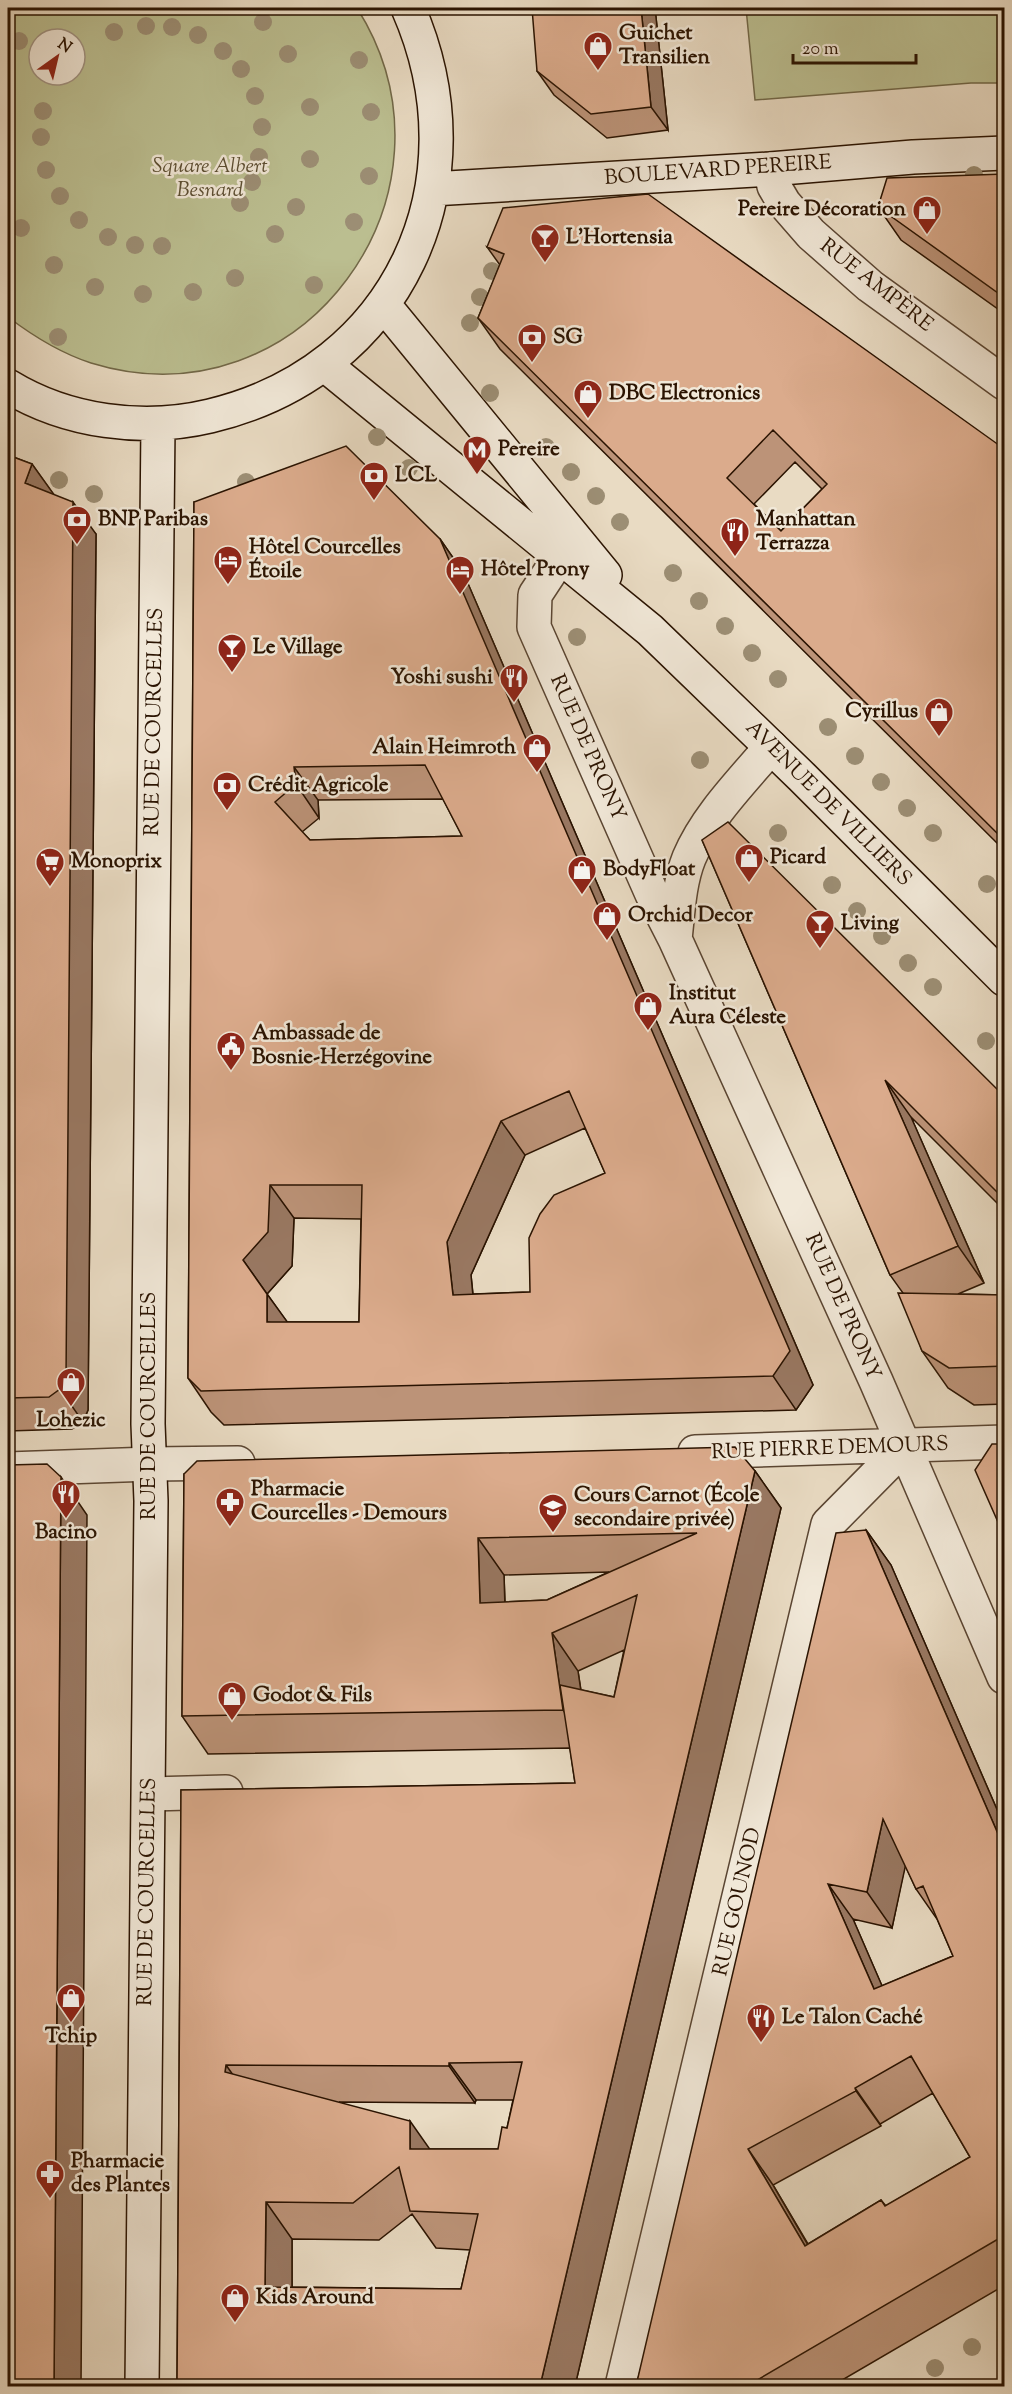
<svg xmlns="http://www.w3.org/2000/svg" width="1012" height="2394" font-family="'Sorts Mill Goudy',serif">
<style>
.green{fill:#bbbe90;stroke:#726848;stroke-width:1.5;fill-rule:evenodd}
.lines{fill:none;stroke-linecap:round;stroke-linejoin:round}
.street-casing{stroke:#5a4532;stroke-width:36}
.secondary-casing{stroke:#2a1301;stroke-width:36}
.street{stroke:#f1e8d8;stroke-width:33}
.secondary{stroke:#f1e8d8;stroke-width:33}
.tree{fill:#9c8e74}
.wall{fill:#bc9378;stroke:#2a1301;stroke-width:1.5;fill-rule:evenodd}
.shaded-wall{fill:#997862;stroke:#2a1301;stroke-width:1.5}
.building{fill:#dbab8c;stroke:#2a1301;stroke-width:1.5;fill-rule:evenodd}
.labels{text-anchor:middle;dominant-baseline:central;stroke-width:5;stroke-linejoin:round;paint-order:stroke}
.poi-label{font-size:21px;font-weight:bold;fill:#2a1301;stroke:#f1e8d8;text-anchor:start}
.park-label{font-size:21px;font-style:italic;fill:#5d4f33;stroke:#f1e8d8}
.street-label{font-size:21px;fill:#2a1301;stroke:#f1e8d8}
</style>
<rect width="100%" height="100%" fill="#e9dbc3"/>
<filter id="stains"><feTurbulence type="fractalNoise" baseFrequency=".00333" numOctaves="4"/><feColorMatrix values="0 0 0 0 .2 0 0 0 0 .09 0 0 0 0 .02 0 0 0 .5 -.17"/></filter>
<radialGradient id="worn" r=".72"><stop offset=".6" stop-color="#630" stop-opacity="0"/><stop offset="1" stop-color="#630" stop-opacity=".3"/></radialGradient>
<path class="green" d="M 20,8 L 357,8 C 474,193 302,428 91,363 C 60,353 33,336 8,317 L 8,21 ZM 39,39 L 75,39 L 75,75 L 39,75 Z
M 746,8 L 1004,8 L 1004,83 L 971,83 L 755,100 Z"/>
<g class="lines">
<g class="street-casing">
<path id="street" d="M 770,169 L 774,186 L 784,203 L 811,234 L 870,286 L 1004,383
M 560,557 L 535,595 L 534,627 L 652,894 L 675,939 L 876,1381 L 1004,1677
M 675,939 C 678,913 679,883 689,858 C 706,817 743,780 771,747
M 695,1452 L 1004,1442
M 8,1469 L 151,1464 L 238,1463
M 150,1794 L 226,1792
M 622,2386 L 828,1524 L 905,1446"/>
</g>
<g class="secondary-casing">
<path id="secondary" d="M 432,189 L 770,169 L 913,157 L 1004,153
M 383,304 L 605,575
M 324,364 L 650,630 L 802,777 L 1004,979
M 8,386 C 67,422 143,432 210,416 C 399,371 485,183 408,8
M 142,2386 L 151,1501 L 148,1424 L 158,425"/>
</g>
<use href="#street" class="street"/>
<use href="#secondary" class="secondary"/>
</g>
<g class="tree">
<circle cx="263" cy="22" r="9"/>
<circle cx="146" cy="26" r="9"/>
<circle cx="172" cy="27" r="9"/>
<circle cx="114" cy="32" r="9"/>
<circle cx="198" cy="35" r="9"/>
<circle cx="19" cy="41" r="9"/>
<circle cx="223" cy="51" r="9"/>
<circle cx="288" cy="54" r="9"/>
<circle cx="359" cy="60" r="9"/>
<circle cx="241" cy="69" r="9"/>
<circle cx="255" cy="96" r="9"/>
<circle cx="310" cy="107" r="9"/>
<circle cx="43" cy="111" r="9"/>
<circle cx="371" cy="112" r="9"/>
<circle cx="262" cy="127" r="9"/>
<circle cx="41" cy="137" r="9"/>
<circle cx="259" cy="157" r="9"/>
<circle cx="310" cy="159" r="9"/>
<circle cx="46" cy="170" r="9"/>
<circle cx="974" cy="175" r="9"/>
<circle cx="369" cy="176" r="9"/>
<circle cx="252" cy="182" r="9"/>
<circle cx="60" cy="196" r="9"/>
<circle cx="240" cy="203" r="9"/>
<circle cx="296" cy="207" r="9"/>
<circle cx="79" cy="220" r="9"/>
<circle cx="354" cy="222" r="9"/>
<circle cx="21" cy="228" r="9"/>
<circle cx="275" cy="234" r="9"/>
<circle cx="108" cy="237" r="9"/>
<circle cx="135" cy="245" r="9"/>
<circle cx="162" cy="246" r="9"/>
<circle cx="54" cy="265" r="9"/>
<circle cx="492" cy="271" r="9"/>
<circle cx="235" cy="278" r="9"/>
<circle cx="314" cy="285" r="9"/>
<circle cx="95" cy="287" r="9"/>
<circle cx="193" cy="292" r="9"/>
<circle cx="143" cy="294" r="9"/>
<circle cx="480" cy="297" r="9"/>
<circle cx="470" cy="323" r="9"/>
<circle cx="58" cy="337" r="9"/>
<circle cx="490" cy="393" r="9"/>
<circle cx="377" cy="437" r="9"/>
<circle cx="546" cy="447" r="9"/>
<circle cx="409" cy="468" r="9"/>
<circle cx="571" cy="472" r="9"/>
<circle cx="59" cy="480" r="9"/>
<circle cx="246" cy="482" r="9"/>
<circle cx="94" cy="494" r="9"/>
<circle cx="596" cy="496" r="9"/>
<circle cx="620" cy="522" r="9"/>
<circle cx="673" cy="573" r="9"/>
<circle cx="699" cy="601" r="9"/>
<circle cx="725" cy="626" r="9"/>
<circle cx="577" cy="637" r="9"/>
<circle cx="752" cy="653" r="9"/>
<circle cx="778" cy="679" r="9"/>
<circle cx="828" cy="727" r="9"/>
<circle cx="855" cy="756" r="9"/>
<circle cx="700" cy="760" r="9"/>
<circle cx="881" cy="782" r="9"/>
<circle cx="907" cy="808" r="9"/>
<circle cx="778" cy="833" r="9"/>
<circle cx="933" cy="833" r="9"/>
<circle cx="987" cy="884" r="9"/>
<circle cx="832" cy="885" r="9"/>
<circle cx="857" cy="911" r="9"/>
<circle cx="882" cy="936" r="9"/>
<circle cx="908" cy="963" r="9"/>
<circle cx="933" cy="987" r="9"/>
<circle cx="986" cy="1041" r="9"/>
<circle cx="972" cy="2347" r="9"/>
<circle cx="935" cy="2368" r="9"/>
</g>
<path class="wall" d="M 655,8 L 668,130 L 607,138 L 554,95 L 537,71 Z
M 1005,174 L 1005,314 L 901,240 L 878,207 Z
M 487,247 L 1005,450 L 1005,851 L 500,349 L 478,318 L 500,265 ZM 795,462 L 822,489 L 781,531 L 754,504 Z
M 8,455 L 32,464 L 53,494 L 96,534 L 88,1410 L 83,1422 L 72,1429 L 8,1431 Z
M 194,502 L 440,539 L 463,572 L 813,1385 L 796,1410 L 224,1425 L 211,1412 L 188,1378 ZM 443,799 L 462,836 L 310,840 L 302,832 L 319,818 L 318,800 ZM 585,1128 L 605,1173 L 530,1292 L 473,1294 L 471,1275 L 525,1155 ZM 294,1218 L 361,1219 L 359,1322 L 287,1322 L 267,1294 L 292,1266 Z
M 702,840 L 1005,1097 L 1005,1211 L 911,1117 L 984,1283 L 958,1294 L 1005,1295 L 1005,1404 L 974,1405 L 948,1388 L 922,1351 L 903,1293 L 890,1275 Z
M 755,1471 L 781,1508 L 575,2386 L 177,2386 L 181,1790 L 575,1783 L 570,1748 L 208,1754 L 182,1716 L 184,1474 ZM 609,1572 L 547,1600 L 505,1602 L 504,1575 ZM 624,1650 L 614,1697 L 581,1690 L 578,1671 ZM 476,2100 L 513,2100 L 507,2128 L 498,2149 L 429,2149 L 339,2102 L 475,2103 ZM 412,2214 L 436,2248 L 470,2250 L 461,2289 L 292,2287 L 292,2239 L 379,2240 Z
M 866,1530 L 891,1565 L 1005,1828 L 1005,2285 L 832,2386 L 636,2386 ZM 905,1865 L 916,1889 L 937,1919 L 953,1956 L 882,1986 L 853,1919 L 892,1928 ZM 933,2093 L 970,2157 L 886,2206 L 881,2200 L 808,2244 L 773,2185 L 881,2126 L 880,2124 Z"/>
<path class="shaded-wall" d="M 641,8 L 655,8 L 668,130 L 651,107 Z
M 32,464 L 55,496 L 25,483 Z
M 73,502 L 96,534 L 88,1410 L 83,1422 L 60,1389 Z
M 440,539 L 463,572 L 813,1385 L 796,1410 L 773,1376 Z
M 294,767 L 318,800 L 319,818 L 296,784 Z
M 885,1080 L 911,1117 L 984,1283 L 958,1246 Z
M 501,1121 L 525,1155 L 471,1275 L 476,1328 L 453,1295 L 447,1242 Z
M 270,1185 L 294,1218 L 292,1266 L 267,1294 L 243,1260 Z
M 267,1294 L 291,1327 L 267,1322 Z
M 755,1471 L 781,1508 L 575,2386 L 540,2386 Z
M 61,1477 L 87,1515 L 81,2386 L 54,2386 Z
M 866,1530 L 891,1565 L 1005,1828 L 1005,1850 Z
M 478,1538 L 504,1575 L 506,1641 L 480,1603 Z
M 552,1633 L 578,1671 L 589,1747 L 563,1710 Z
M 883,1819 L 908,1854 L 892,1928 L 867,1892 Z
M 828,1884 L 853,1919 L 899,2025 L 874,1989 Z
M 449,2063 L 476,2100 L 475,2103 L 449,2066 Z
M 226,2065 L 252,2102 L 225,2072 Z
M 855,2088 L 880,2124 L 881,2126 L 856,2091 Z
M 410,2121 L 436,2158 L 410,2149 Z
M 748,2149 L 773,2185 L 829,2281 L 805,2246 Z
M 266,2202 L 292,2239 L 292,2324 L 265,2287 Z"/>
<path class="building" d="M 532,8 L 641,8 L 651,107 L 591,114 L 537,71 Z
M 1005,174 L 1005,298 L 878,207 L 887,178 Z
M 648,194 L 996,443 L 1005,450 L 1005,841 L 478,318 L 504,254 L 487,247 L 503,208 ZM 773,430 L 827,484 L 781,531 L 727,478 Z
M 346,446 L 440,539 L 790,1351 L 773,1376 L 201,1391 L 188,1378 L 194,502 ZM 425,765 L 462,836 L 310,840 L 275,802 L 296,784 L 294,767 ZM 569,1091 L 605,1173 L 554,1195 L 540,1214 L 529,1238 L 530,1292 L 453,1295 L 447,1242 L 501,1121 ZM 270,1185 L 362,1185 L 359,1322 L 267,1322 L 267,1294 L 243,1260 L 268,1232 Z
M 8,455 L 32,464 L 25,483 L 73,502 L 66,1378 L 60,1389 L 49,1397 L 8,1398 Z
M 728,822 L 1005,1097 L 1005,1200 L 885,1080 L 958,1246 L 890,1275 L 702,840 Z
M 898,1293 L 1005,1295 L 1005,1366 L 949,1368 L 922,1351 Z
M 992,1444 L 1005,1444 L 1005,1538 L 975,1470 Z
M 735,1447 L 755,1471 L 540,2386 L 177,2386 L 181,1790 L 575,1783 L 560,1685 L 614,1697 L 637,1595 L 552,1633 L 563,1710 L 182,1716 L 184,1474 L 197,1461 ZM 697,1533 L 547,1600 L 480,1603 L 478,1538 ZM 522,2062 L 507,2128 L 502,2127 L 498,2149 L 410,2149 L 410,2121 L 225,2072 L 226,2065 L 449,2066 L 449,2063 ZM 399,2167 L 410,2211 L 478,2214 L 461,2289 L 265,2287 L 266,2202 L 353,2203 Z
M 47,1464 L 61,1477 L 54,2386 L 8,2386 L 8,1465 Z
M 866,1530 L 1005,1850 L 1005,2235 L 747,2386 L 636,2386 L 836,1533 ZM 883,1819 L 916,1889 L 923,1886 L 953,1956 L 874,1989 L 828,1884 L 867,1892 ZM 911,2056 L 970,2157 L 885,2206 L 881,2200 L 805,2246 L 748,2149 L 856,2091 L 855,2088 Z"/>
<defs>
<g id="shop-pin" transform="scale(1.5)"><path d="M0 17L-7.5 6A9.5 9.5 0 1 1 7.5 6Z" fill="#8f2418" stroke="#f1e8d8"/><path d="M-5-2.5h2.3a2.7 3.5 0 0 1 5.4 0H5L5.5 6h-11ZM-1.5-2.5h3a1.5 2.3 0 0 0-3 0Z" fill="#fff"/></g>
<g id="bar-pin" transform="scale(1.5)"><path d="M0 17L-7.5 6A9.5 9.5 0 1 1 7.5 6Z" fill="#8f2418" stroke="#f1e8d8"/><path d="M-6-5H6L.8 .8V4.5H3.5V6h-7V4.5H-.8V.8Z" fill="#fff"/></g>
<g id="bank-pin" transform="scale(1.5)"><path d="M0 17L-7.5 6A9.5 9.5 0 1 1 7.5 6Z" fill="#8f2418" stroke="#f1e8d8"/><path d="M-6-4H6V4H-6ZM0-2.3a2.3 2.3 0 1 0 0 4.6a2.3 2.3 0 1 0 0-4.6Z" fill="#fff"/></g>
<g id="metro-pin" transform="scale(1.5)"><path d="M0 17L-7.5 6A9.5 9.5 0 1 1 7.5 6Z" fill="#8f2418" stroke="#f1e8d8"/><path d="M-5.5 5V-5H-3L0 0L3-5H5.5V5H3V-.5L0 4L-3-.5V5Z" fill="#fff"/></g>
<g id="restaurant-pin" transform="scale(1.5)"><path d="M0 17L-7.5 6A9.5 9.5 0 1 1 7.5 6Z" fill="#8f2418" stroke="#f1e8d8"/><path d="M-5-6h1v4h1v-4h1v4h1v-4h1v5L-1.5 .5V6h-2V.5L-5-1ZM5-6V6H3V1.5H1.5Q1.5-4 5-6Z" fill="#fff"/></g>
<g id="hotel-pin" transform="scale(1.5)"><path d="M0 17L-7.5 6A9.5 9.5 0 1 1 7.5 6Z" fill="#8f2418" stroke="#f1e8d8"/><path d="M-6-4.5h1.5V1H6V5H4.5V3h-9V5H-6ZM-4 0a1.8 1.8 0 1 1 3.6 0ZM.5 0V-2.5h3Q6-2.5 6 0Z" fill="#fff"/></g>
<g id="supermarket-pin" transform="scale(1.5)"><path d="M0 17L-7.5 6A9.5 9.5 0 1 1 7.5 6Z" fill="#8f2418" stroke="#f1e8d8"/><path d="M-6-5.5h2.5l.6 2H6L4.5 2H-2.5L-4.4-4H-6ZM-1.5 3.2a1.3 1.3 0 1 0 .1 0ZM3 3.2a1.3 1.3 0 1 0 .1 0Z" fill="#fff"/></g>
<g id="civic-pin" transform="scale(1.5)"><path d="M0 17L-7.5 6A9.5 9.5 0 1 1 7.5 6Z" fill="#8f2418" stroke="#f1e8d8"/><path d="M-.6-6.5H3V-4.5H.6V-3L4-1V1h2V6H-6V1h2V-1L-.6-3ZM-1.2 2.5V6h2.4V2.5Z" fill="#fff"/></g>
<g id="pharmacy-pin" transform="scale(1.5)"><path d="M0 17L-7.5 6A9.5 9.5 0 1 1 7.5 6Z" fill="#8f2418" stroke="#f1e8d8"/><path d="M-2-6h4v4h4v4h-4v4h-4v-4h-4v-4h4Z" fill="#fff"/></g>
<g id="school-pin" transform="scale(1.5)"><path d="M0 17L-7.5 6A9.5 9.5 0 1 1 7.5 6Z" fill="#8f2418" stroke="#f1e8d8"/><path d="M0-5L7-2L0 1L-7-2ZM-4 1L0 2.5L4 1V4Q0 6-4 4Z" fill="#fff"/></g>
</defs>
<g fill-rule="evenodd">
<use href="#shop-pin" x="598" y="46"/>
<use href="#shop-pin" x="927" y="210"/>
<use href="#bar-pin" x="545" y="238"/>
<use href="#bank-pin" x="532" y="338"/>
<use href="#shop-pin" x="588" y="394"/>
<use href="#metro-pin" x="477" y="450"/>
<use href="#bank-pin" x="374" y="476"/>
<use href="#bank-pin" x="77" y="520"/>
<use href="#restaurant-pin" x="735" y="532"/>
<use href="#hotel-pin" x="228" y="560"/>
<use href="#hotel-pin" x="460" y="570"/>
<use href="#bar-pin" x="232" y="648"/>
<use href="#restaurant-pin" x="514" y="678"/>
<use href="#shop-pin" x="939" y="712"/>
<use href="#shop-pin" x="537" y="748"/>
<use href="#bank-pin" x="227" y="786"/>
<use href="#shop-pin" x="749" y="858"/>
<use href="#supermarket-pin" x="50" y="862"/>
<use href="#shop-pin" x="582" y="870"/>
<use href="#shop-pin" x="607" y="916"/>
<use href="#bar-pin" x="820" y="924"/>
<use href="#shop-pin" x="648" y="1006"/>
<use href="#civic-pin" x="231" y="1046"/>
<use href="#shop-pin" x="71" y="1382"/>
<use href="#restaurant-pin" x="66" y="1494"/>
<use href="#pharmacy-pin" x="230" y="1502"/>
<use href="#school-pin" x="553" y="1508"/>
<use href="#shop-pin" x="232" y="1696"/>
<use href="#shop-pin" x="71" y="1998"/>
<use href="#restaurant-pin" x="761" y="2018"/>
<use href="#pharmacy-pin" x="50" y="2174"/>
<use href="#shop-pin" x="235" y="2298"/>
</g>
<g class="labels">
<g class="poi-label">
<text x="619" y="34">Guichet<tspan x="619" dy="24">Transilien</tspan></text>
<text x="906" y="210" text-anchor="end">Pereire Décoration</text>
<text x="566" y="238">L'Hortensia</text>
<text x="553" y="338">SG</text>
<text x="609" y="394">DBC Electronics</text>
<text x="498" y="450">Pereire</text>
<text x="395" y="476">LCL</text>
<text x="98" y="520">BNP Paribas</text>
<text x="756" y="520">Manhattan<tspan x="756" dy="24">Terrazza</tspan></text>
<text x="249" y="548">Hôtel Courcelles<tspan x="249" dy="24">Étoile</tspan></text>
<text x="481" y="570">Hôtel Prony</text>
<text x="253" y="648">Le Village</text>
<text x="493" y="678" text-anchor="end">Yoshi sushi</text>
<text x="918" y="712" text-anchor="end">Cyrillus</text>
<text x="516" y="748" text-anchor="end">Alain Heimroth</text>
<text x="248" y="786">Crédit Agricole</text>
<text x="770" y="858">Picard</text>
<text x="71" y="862">Monoprix</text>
<text x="603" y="870">BodyFloat</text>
<text x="628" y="916">Orchid Decor</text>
<text x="841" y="924">Living</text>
<text x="669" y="994">Institut<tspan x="669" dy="24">Aura Céleste</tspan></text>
<text x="252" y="1034">Ambassade de<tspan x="252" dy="24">Bosnie-Herzégovine</tspan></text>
<text x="71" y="1421" text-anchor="middle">Lohezic</text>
<text x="251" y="1490">Pharmacie<tspan x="251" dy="24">Courcelles - Demours</tspan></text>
<text x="574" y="1496">Cours Carnot (École<tspan x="574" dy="24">secondaire privée)</tspan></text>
<text x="66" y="1533" text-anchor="middle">Bacino</text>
<text x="253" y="1696">Godot &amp; Fils</text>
<text x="782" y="2018">Le Talon Caché</text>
<text x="71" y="2037" text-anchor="middle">Tchip</text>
<text x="71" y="2162">Pharmacie<tspan x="71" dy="24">des Plantes</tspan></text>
<text x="256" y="2298">Kids Around</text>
</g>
<g class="park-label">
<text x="210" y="167">Square Albert<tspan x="210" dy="24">Besnard</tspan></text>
</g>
<g class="street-label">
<text transform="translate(718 171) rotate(-4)">BOULEVARD PEREIRE</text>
<text transform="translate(876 286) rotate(38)">RUE AMPÈRE</text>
<text transform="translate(155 722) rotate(-89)">RUE DE COURCELLES</text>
<text transform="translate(587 748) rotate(66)">RUE DE PRONY</text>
<text transform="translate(828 804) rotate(45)">AVENUE DE VILLIERS</text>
<text transform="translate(842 1307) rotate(66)">RUE DE PRONY</text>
<text transform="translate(150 1406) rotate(-90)">RUE DE COURCELLES</text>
<text transform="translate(830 1449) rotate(-2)">RUE PIERRE DEMOURS</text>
<text transform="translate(148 1892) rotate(-89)">RUE DE COURCELLES</text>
<text transform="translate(738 1902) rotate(-77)">RUE GOUNOD</text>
</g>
</g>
<rect width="1012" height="2394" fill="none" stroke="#e9dbc3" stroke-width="30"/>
<rect x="9" y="9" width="994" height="2376" fill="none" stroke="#2a1301" stroke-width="3"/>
<rect x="15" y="15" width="982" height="2364" fill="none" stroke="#2a1301" stroke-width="1.5"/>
<g transform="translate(57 57) rotate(34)"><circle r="28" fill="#f1e8d8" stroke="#a19382" stroke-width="1.5"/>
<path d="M0-4.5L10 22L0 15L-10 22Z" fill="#8f2418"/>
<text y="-9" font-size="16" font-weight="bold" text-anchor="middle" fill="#2a1301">N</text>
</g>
<path d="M793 54v9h123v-9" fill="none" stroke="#2a1301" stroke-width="3"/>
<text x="802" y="54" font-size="18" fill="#2a1301" stroke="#f1e8d8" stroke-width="4.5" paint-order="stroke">20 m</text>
<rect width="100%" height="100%" filter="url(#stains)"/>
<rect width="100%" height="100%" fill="url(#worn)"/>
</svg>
